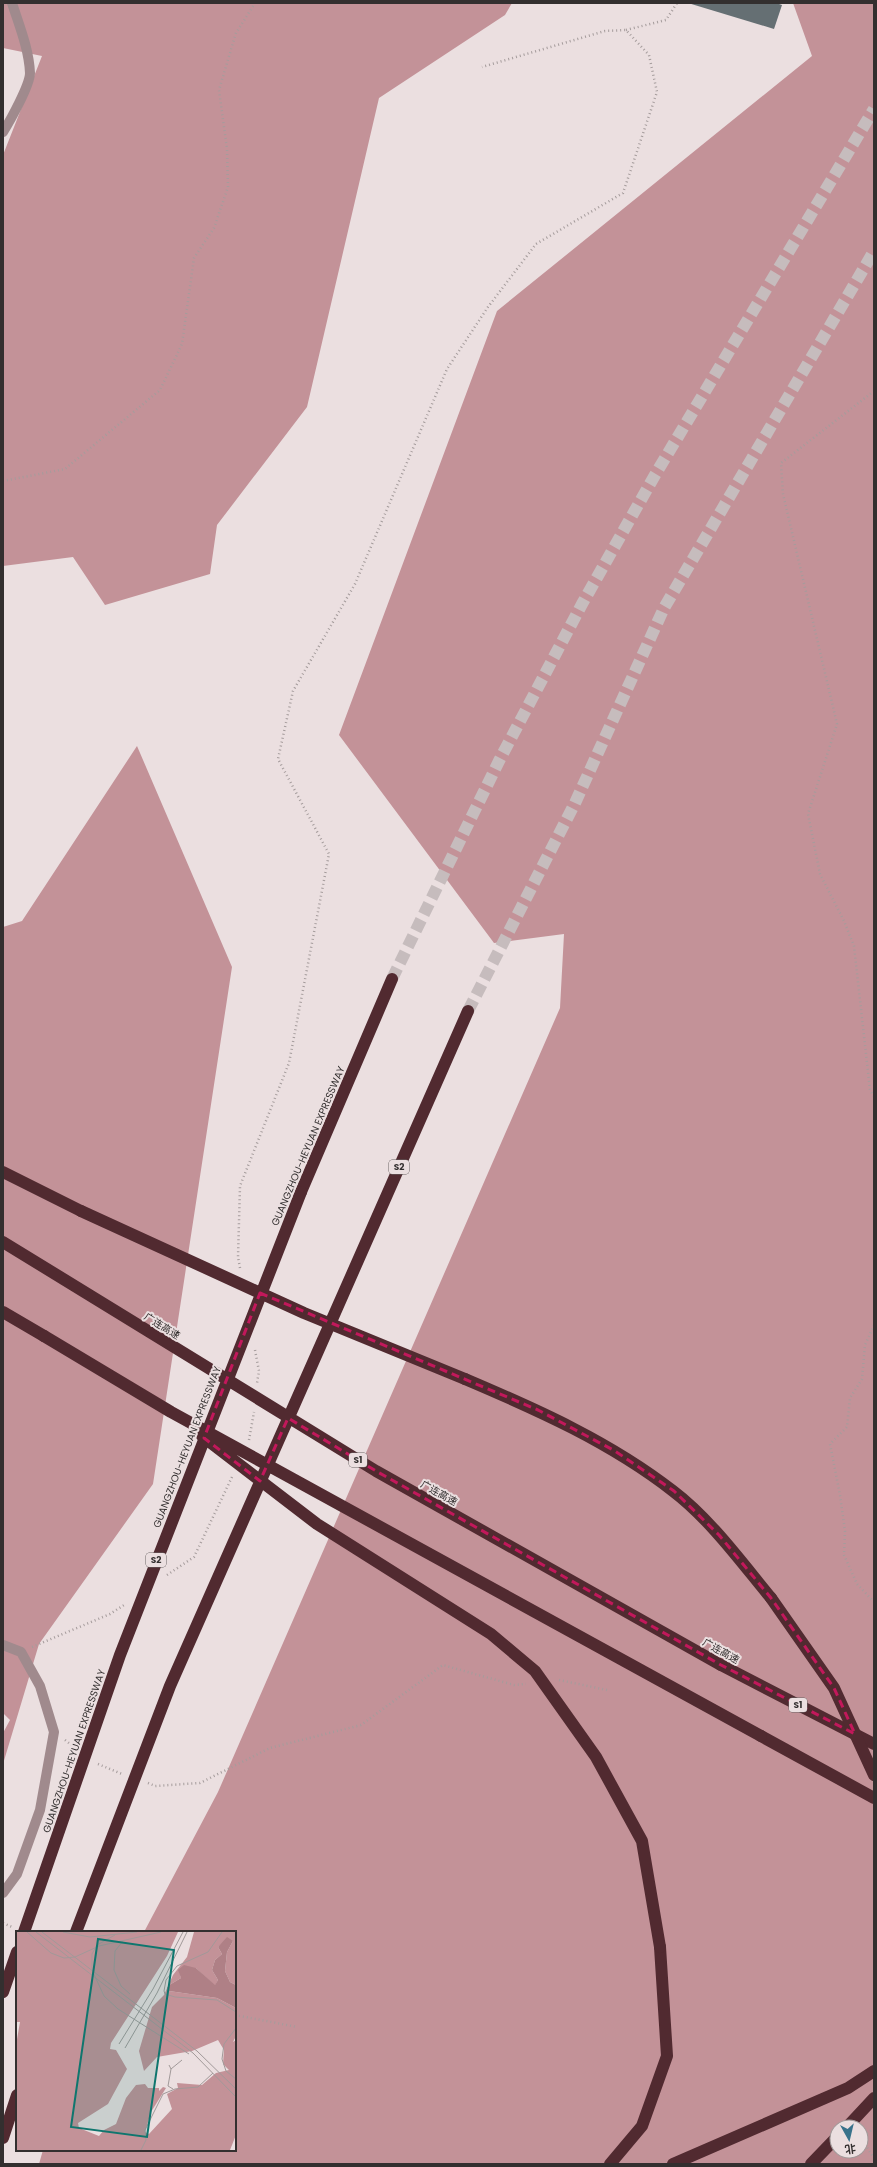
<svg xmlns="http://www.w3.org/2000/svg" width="877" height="2167" font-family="Poppins,'Noto Sans SC',sans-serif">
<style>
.forest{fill:#c39298;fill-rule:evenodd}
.building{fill:#656f73}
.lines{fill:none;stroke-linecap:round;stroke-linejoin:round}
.highway-tunnel{stroke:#c6bcbd;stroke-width:12;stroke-dasharray:12 6;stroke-linecap:butt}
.path{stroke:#a59c9c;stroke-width:2.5;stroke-dasharray:1 3;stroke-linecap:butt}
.minor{stroke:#a08a8d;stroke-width:10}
.highway{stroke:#512a30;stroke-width:12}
.highway-bridge{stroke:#512a30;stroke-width:12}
.marked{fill:none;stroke:#c2185b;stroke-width:3;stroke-dasharray:8 5;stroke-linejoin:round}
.labels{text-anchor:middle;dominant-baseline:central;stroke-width:4;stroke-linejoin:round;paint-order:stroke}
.shield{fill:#ebdfe0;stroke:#6a6464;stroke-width:1}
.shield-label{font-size:9px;font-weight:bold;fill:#332f2f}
.street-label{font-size:10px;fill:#332f2f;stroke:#ebdfe0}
.inset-road{fill:none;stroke:#a19999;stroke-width:1}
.view{fill:#0f766e;fill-opacity:0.15;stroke:#0f766e;stroke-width:2}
.inset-edge{fill:none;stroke:#332f2f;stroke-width:2}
</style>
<rect width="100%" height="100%" fill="#ebdfe0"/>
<path class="forest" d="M 3,3 L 512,3 L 505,15 L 379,98 L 307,407 L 217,525 L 210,574 L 105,605 L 73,557 L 3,566 L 3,155 L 42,56 L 3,48 Z
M 793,3 L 874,3 L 874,2164 L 39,2164 L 43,2150 L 235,2150 L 235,1932 L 144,1932 L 218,1792 L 560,1008 L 564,934 L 494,943 L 339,735 L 497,311 L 812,56 ZM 837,2127 L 861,2127 L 861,2151 L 837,2151 Z
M 137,746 L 232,967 L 153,1484 L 39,1644 L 3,1764 L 3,1733 L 10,1720 L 3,1713 L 3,927 L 22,921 Z"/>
<path class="building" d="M 688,3 L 776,3 L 782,5 L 774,29 Z"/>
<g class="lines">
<path class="highway-tunnel" d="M 392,979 L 500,759 L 582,604 L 655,475 L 874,109
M 468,1011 L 575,803 L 664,608 L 874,251"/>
<path class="path" d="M 626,30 L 666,20 L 677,3
M 874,391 L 781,463 L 783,494 L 837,724 L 808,814 L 820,874 L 844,921 L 854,946 L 870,1090 L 874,1097
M 3,481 L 65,469 L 160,390 L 182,344 L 194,258 L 214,228 L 228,187 L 227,149 L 219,90 L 236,33 L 255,3
M 240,1268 L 238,1257 L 240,1186 L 289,1063 L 329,854 L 278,759 L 293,691 L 355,584 L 447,369 L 488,307 L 536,244 L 623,193 L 657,92 L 649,55 L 626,30 L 605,31 L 482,67
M 874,1325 L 865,1345 L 862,1379 L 850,1398 L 847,1427 L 830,1444 L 840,1495 L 845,1531 L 844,1555 L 857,1584 L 874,1602
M 255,1350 L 259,1371 L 257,1383
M 249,1440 L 254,1412
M 167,1575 L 194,1557 L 232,1477
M 32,1647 L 110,1614 L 124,1605
M 559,1680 L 607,1690
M 65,1740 L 74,1747
M 98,1764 L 122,1774
M 148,1783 L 155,1786 L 200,1783 L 270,1748 L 361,1725 L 443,1665 L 514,1685 L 526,1684
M 3,1923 L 12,1927
M 235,2015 L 297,2027
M 874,2128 L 861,2138 L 874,2158"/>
<path class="minor" d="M 3,132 C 10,121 30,85 30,73 C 29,49 19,25 12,3
M 3,1645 L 21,1652 L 40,1686 L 54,1732 L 40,1810 L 17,1874 L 3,1893"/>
<path class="highway" d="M 3,1172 L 81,1211
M 301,1192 L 392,979
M 3,1312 L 44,1336
M 330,1324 L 468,1011
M 465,1379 C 538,1410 610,1442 673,1491 C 710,1519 742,1563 771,1598
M 721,1665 L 874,1744
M 761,1736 L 874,1798
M 3,1992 L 17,1952
M 847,2127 L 874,2098
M 3,2138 L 17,2095
M 610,2164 L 642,2126 L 667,2056 L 660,1947
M 673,2164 L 848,2088 L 874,2071
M 811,2164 L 837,2137"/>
<path class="highway-bridge" d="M 81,1211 L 304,1313 L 465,1379
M 3,1242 L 376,1471 L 721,1665
M 44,1336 L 171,1412 L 761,1736
M 202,1436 L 317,1524 L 491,1634 L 535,1671 L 596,1757 L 642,1841 L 660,1947
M 771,1598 L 834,1688 L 874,1775
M 24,1932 L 120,1655 L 301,1192
M 76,1932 L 170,1686 L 330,1324"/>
</g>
<path class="marked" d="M 260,1293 L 538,1410 L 615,1451 L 674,1491 L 719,1535 L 771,1598 L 834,1688 L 855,1734 L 721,1665 L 376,1471 L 288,1418 L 260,1481 L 204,1438 Z"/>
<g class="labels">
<g class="shield">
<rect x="389" y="1160" width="20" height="14" rx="3"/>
<rect x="349" y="1453" width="18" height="14" rx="3"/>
<rect x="146" y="1553" width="20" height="14" rx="3"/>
<rect x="789" y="1698" width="18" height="14" rx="3"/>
</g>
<g class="shield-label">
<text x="399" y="1167">S2</text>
<text x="358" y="1460">S1</text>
<text x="156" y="1560">S2</text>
<text x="798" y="1705">S1</text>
</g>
<g class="street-label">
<text transform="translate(308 1146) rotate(-67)">GUANGZHOU-HEYUAN EXPRESSWAY</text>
<text transform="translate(162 1326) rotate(32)">广连高速</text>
<text transform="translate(187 1447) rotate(-69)">GUANGZHOU-HEYUAN EXPRESSWAY</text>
<text transform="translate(439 1493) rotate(29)">广连高速</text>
<text transform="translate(721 1651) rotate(29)">广连高速</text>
<text transform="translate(74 1751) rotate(-71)">GUANGZHOU-HEYUAN EXPRESSWAY</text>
</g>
</g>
<g transform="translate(16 1931)">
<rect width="220" height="220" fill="#ebdfe0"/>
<path d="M 0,1 L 162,1 L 151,25 L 95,112 L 94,118 L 100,119 L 111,138 L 92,173 L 62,192 L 63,197 L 83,205 L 88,199 L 100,193 L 110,167 L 120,154 L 129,153 L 132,157 L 143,157 L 143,160 L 147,156 L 150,157 L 135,181 L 129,201 L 133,203 L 156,178 L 151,163 L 162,157 L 161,152 L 186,154 L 200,142 L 213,139 L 207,133 L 208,119 L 202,109 L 176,120 L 141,126 L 128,140 L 123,120 L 136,76 L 148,64 L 157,44 L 171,26 L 178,1 L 220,1 L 220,54 L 214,51 L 209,40 L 211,21 L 217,10 L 209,10 L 202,16 L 206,23 L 199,29 L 196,39 L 202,49 L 199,55 L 180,37 L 163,39 L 165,47 L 155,53 L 153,60 L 201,67 L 220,77 L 220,105 L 217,111 L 220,109 L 220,204 L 214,219 L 0,219 L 0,114 L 4,91 L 0,91 Z" fill="#c39298"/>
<path d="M 211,6 L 217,10 L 211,21 L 209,40 L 214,51 L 220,54 L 220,77 L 201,67 L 153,60 L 151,57 L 155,53 L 165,47 L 162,39 L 168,34 L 180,37 L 199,54 L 202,49 L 196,39 L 199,29 L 206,23 L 202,16 Z" fill="#af8086"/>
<path class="inset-road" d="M 11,1 L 35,22 L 48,27 L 59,26 L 83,15 L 145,1M 20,1 L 177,122 L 220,166M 26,1 L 181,120 L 220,158M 47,1 L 74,6 L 121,1M 206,1 L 192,21 L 161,35 L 150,49 L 148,60 L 149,63 L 159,66 L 201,69 L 220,81M 99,4 L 81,14 L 76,23 L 76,39 L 88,65 L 102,78 L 173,123M 107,10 L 99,20 L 98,39 L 105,55 L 114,63M 220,97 L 208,113 L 206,128 L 210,140 L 220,148M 103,113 L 137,58 L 167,1M 109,117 L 141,62 L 171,1M 153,134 L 155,138 L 152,155 L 157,158M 155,138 L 166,129M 125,219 L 130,209 L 129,199 L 147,163 L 159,158 L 182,156 L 197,142"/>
<path class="view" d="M 82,8 L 158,19 L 131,206 L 55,196 Z"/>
<rect width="220" height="220" class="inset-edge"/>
</g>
<rect width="877" height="2167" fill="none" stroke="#332f2f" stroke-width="8"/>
<g transform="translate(849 2139) rotate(172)"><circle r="19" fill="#ebdfe0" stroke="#a19999"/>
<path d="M0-3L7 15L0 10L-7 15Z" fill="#38728b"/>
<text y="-6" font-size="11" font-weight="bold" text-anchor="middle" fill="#332f2f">北</text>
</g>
</svg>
